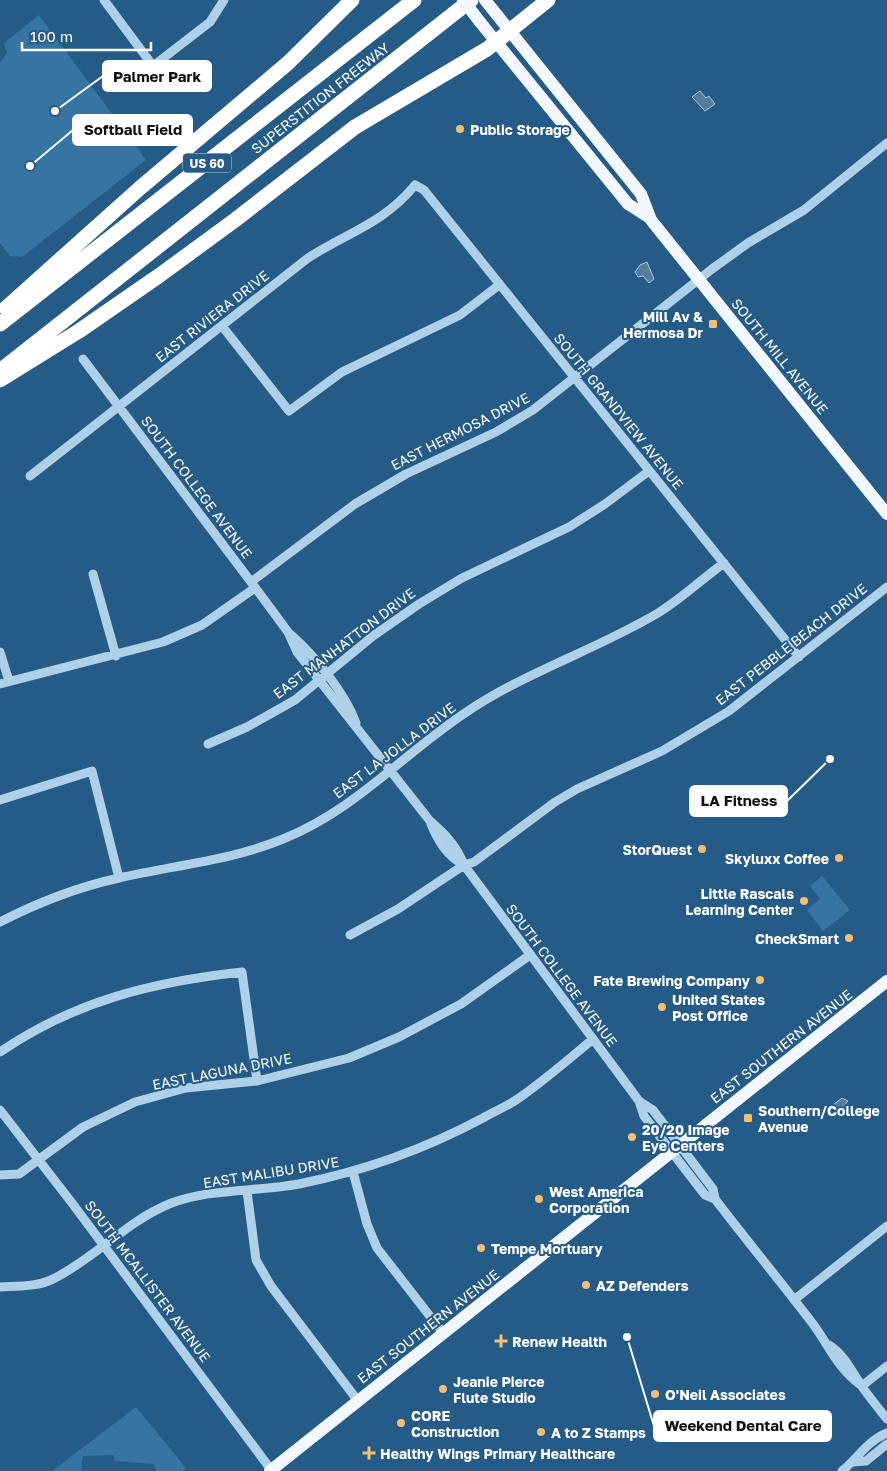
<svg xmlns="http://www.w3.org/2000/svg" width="887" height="1471" font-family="'Golos Text',sans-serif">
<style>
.green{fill:#3574a3}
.water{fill:#567d9b;stroke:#a3cdea}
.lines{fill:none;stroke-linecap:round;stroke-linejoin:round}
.minor{stroke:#afd0e9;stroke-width:9}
.major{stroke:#f2f8fe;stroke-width:12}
.highway{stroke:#fff;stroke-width:15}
.major-bridge{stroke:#f2f8fe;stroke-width:12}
.poi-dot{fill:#f4bf72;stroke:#245b87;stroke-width:2}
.labels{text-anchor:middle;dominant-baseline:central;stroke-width:4;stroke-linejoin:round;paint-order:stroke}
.shield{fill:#245b87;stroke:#bdcedb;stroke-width:1}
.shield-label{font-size:12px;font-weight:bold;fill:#fff}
.street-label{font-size:14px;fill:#fff;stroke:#245b87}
.poi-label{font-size:14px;font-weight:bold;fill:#fff;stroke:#245b87;text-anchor:start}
.leader{fill:none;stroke:#fff;stroke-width:2}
.callout-dot{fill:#fff;stroke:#245b87;stroke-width:2}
.callout{fill:#fff;stroke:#fff;stroke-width:2}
.callout-label{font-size:15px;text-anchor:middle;font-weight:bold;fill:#111}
</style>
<rect width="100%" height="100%" fill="#245b87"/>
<path class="green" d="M 39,15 L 146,160 L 22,257 L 10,256 L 0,243 L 0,63 L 7,53 L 4,43 Z
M 822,876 L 850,910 L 823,931 L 807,910 L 820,899 L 810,886 Z
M 136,1407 L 186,1468 L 182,1471 L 157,1471 L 153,1464 L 114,1461 L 114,1455 L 83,1456 L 81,1471 L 52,1471 Z"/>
<path class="water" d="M 700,91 L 706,98 L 709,96 L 715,104 L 705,111 L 692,97 Z
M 647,262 L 654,279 L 649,283 L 643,276 L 638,277 L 635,272 L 640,265 Z
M 842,1098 L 848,1101 L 842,1108 L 844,1114 L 840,1118 L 829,1108 Z"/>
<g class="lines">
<path class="minor" d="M 104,0 L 153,66 L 210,22 L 224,0
M 222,326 L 289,411 L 342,372 L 460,315 L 499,285
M 83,359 L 251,582 L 288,632 L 297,652 L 430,821 C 445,834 457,846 464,865 L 639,1101 L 644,1116 L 705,1195 L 715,1199 C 747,1241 781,1282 813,1324 C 830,1347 837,1368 862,1386
M 30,476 L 308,258 C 348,232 383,224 415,185 L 424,190 L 799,657
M 93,574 L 116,656
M 251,582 L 355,504 L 406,474 L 496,432 L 533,410 L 712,269 L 748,243 L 804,210 L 887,143
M 290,634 C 315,656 345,693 356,723
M 0,652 L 9,681
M 0,684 L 163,642 L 202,625 L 255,588
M 208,744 L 247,727 L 295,700 L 373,636 L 419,604 L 462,578 L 569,527 L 605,504 L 649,471
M 0,800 L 92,771 L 119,878
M 431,824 C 438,841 447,856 464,865
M 0,922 C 37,903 78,887 119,878 C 174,865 230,861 283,839 C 355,810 402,755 465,713 C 525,672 596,650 658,613 C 681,599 702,579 724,563
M 350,935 L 398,909 L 464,865 L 474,862 L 555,802 L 577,789 L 662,751 L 729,711 L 887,587
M 0,1052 C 75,1001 152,982 242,972 L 257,1081
M 639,1101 L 653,1110 L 713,1189 L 715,1199
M 0,1110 L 72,1203 L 272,1471
M 353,1172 L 367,1224 L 377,1248 L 443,1333
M 0,1175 L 19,1174 L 83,1127 L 135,1102 L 186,1088 L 257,1081 L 349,1058 L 399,1037 L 461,1004 L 530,955
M 247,1191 L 256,1260 L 271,1286 L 358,1401
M 0,1287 C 18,1286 39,1287 55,1278 C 96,1257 126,1222 169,1204 C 209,1188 257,1192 299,1184 C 364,1171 425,1149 483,1118 C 495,1111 508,1106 519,1098 C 545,1080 569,1059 593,1039
M 794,1300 L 887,1226
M 829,1345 C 846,1356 851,1371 863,1388 C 870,1398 879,1409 887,1419
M 862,1386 L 887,1366
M 853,1462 L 866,1461 L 887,1444
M 842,1471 C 857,1459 867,1441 887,1433"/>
<path class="major" d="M 485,0 L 641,194 L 651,220 L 887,514
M 480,22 L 628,204 L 650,218
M 270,1471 L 887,981"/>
<path class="highway" d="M 6,308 L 140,188 L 288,63 L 352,0
M 0,324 L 414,0
M 5,367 L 471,0
M 0,380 L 79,331 L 160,275 L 235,220 L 355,127 L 487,49 L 548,0"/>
<path class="major-bridge" d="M 463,0 L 480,22"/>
</g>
<g class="poi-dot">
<circle cx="460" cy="129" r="5"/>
<rect x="708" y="319" width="10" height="10" rx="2.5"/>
<circle cx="702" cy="849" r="5"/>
<circle cx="839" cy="858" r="5"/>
<circle cx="804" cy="901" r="5"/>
<circle cx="849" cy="938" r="5"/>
<circle cx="760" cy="980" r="5"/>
<circle cx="662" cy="1007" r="5"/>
<rect x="743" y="1113" width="10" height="10" rx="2.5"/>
<circle cx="632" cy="1137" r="5"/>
<circle cx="539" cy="1199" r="5"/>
<circle cx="481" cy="1248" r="5"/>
<circle cx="586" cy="1285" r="5"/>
<path d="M498.5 1333.5h5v5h5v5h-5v5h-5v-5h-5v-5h5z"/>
<circle cx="443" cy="1389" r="5"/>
<circle cx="655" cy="1394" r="5"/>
<circle cx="401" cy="1423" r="5"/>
<circle cx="541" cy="1432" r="5"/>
<path d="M366.5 1445.5h5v5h5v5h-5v5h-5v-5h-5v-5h5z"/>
</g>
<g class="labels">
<rect class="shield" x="183" y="153.5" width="48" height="19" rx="4"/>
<g class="shield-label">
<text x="207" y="163">US 60</text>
</g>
<g class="street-label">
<text transform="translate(320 98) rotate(-38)">SUPERSTITION FREEWAY</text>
<text transform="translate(212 316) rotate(-38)">EAST RIVIERA DRIVE</text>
<text transform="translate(780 356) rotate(51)">SOUTH MILL AVENUE</text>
<text transform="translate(619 411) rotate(51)">SOUTH GRANDVIEW AVENUE</text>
<text transform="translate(460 431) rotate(-27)">EAST HERMOSA DRIVE</text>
<text transform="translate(197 487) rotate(53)">SOUTH COLLEGE AVENUE</text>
<text transform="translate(344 643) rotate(-37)">EAST MANHATTON DRIVE</text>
<text transform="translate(791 644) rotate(-38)">EAST PEBBLE BEACH DRIVE</text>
<text transform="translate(394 750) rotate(-37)">EAST LA JOLLA DRIVE</text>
<text transform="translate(562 975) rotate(53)">SOUTH COLLEGE AVENUE</text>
<text transform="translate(781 1046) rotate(-38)">EAST SOUTHERN AVENUE</text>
<text transform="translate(222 1071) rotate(-11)">EAST LAGUNA DRIVE</text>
<text transform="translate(271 1172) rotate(-9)">EAST MALIBU DRIVE</text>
<text transform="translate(148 1281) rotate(53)">SOUTH MCALLISTER AVENUE</text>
<text transform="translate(428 1326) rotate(-38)">EAST SOUTHERN AVENUE</text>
</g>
<g class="poi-label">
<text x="470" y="129">Public Storage</text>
<text x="703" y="316" text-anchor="end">Mill Av &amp;<tspan x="703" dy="16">Hermosa Dr</tspan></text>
<text x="692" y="849" text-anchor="end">StorQuest</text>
<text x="829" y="858" text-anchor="end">Skyluxx Coffee</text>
<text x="794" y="893" text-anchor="end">Little Rascals<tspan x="794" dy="16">Learning Center</tspan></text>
<text x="839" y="938" text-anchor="end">CheckSmart</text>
<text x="750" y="980" text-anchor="end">Fate Brewing Company</text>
<text x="672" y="999">United States<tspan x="672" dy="16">Post Office</tspan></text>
<text x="758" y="1110">Southern/College<tspan x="758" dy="16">Avenue</tspan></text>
<text x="642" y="1129">20/20 Image<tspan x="642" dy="16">Eye Centers</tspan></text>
<text x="549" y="1191">West America<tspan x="549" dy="16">Corporation</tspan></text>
<text x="491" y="1248">Tempe Mortuary</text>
<text x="596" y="1285">AZ Defenders</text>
<text x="512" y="1341">Renew Health</text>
<text x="453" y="1381">Jeanie Pierce<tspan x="453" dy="16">Flute Studio</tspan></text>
<text x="665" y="1394">O'Neil Associates</text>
<text x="411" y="1415">CORE<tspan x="411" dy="16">Construction</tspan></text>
<text x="551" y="1432">A to Z Stamps</text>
<text x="380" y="1453">Healthy Wings Primary Healthcare</text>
</g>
</g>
<path class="leader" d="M55 111L103 76M30 166L73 130M830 759L787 801M627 1337L654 1426"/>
<g class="callout-dot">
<circle cx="55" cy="111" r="5"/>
<circle cx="30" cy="166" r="5"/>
<circle cx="830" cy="759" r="5"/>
<circle cx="627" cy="1337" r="5"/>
</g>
<g class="callout">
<rect x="103" y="61" width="108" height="30" rx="5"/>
<rect x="73" y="115" width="119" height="30" rx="5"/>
<rect x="690" y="786" width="97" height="30" rx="5"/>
<rect x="654" y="1411" width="177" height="30" rx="5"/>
</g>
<g class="callout-label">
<text x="157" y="82">Palmer Park</text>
<text x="133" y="135">Softball Field</text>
<text x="739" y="806">LA Fitness</text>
<text x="743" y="1431">Weekend Dental Care</text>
</g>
<path d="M22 42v8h129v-8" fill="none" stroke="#ffffff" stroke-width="2.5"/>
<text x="30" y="42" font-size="15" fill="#ffffff" stroke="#245b87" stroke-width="4" paint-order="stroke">100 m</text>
</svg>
